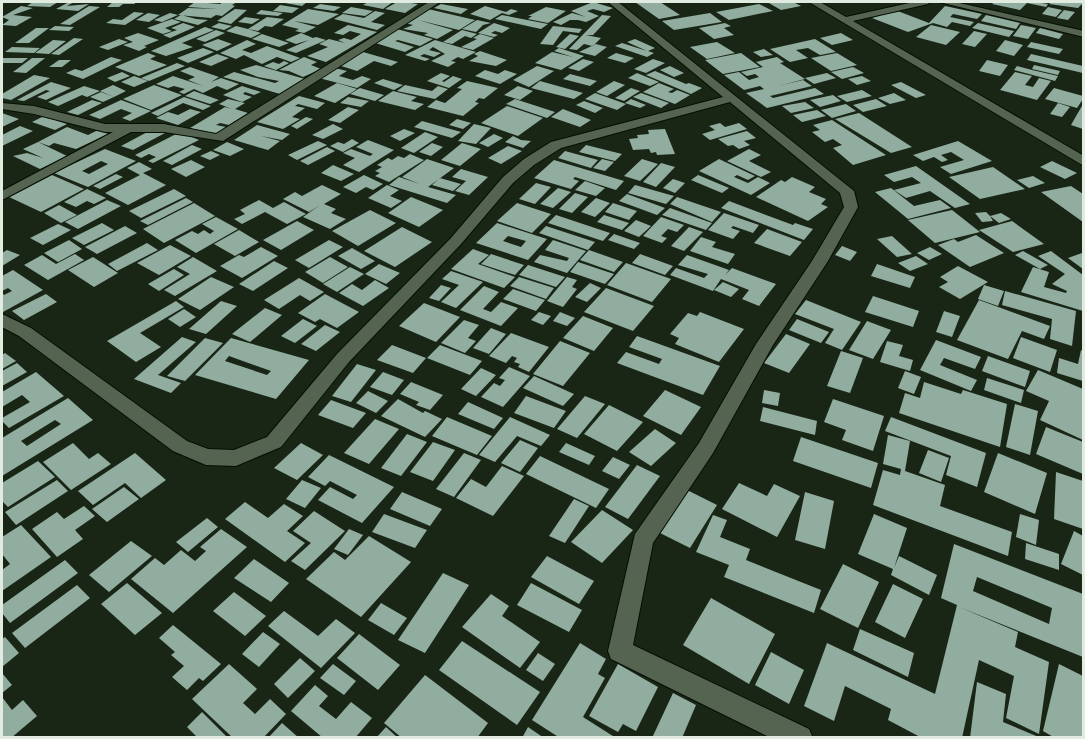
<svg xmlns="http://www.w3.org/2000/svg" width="1085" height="739" font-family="'Public Sans',sans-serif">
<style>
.building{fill:#91ada0;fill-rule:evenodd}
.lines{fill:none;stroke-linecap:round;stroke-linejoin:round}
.minor-casing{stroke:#040f02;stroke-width:2}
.minor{fill:#556450;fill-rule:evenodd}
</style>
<rect width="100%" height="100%" fill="#192615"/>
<path class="building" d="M 33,2 L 46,3 L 58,2 L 50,7 L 27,6 Z
M 69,2 L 74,2 L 67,6 L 89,4 L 78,11 L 56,9 Z
M 113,2 L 137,2 L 134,4 L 123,4 L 119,7 L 107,7 Z
M 195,2 L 220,4 L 223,2 L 237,2 L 232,5 L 235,6 L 222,16 L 216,15 L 211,18 L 178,15 L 188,8 L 218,9 L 188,7 Z
M 279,2 L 307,2 L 302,6 Z
M 368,2 L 393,2 L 383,9 L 363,5 Z
M 397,2 L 403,2 L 418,4 L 405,13 L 385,9 Z
M 593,2 L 613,8 L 604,12 L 593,9 L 587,11 L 599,16 L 586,22 L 578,20 L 570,20 L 561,25 L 553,22 L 572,13 L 586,17 L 571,11 Z
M 635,2 L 660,2 L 680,15 L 659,19 Z
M 767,2 L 793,2 L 801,6 L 781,10 Z
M 995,2 L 1035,2 L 1048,4 L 1046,7 L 1027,3 L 1020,10 L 992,4 Z
M 1052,2 L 1084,2 L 1078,8 L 1049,4 Z
M 320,4 L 341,7 L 334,11 L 313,8 Z
M 441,4 L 468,9 L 461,14 L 434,8 Z
M 759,4 L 773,11 L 729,20 L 716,12 Z
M 280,5 L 299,8 L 292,13 L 273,11 Z
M 21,6 L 33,8 L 13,15 L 32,17 L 16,26 L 2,25 L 9,20 L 2,17 Z
M 89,6 L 100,7 L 70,25 L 60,24 Z
M 485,6 L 506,12 L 511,9 L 518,11 L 509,15 L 502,13 L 490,20 L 470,14 Z
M 945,6 L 982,14 L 977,19 L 953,14 L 950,17 L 974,22 L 970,26 L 952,22 L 947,27 L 933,23 L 908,32 L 872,18 L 895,10 L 929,23 Z
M 351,7 L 373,11 L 365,16 L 342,13 Z
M 546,7 L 566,11 L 548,23 L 528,19 L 532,16 L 528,16 Z
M 1048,7 L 1062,10 L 1056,17 L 1042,14 Z
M 235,9 L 247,10 L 231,24 L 217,21 Z
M 308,9 L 339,14 L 318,25 L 294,21 L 316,27 L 304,33 L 295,31 L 299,29 L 282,25 Z
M 428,9 L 475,20 L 459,30 L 418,20 L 453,30 L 437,39 L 424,35 L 428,33 L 403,29 L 413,25 L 405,23 Z
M 261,10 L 283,13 L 278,16 L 256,14 Z
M 1064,10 L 1075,12 L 1068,20 L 1057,18 Z
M 375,11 L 385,13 L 371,22 L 385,25 L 377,30 L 334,19 L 343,14 L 364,18 Z
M 134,12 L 144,13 L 125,25 L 106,23 L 113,19 L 122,20 Z
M 148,13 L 160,15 L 149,22 L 136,20 Z
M 170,13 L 178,15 L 162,22 L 154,20 Z
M 710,13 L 722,22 L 674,30 L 662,21 Z
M 181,15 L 196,19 L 208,20 L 198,25 L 174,19 Z
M 502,15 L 548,24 L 541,29 L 495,19 Z
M 602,15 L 611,16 L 593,35 L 586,35 L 601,38 L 593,46 L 584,44 L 577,50 L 569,49 Z
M 986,15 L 1020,23 L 1016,29 L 981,21 Z
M 245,17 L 260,19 L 252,24 L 238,22 Z
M 267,17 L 284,19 L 272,27 L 265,26 L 258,31 L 248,29 Z
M 172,19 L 181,22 L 165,28 L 172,31 L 163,34 L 147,28 Z
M 477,20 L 491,23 L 483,25 L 476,32 L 462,29 Z
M 183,23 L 195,27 L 170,38 L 163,35 L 177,30 L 171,28 Z
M 219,23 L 232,26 L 224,30 L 211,27 Z
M 494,23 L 510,28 L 502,33 L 495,31 L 491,33 L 498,35 L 494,37 L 478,33 Z
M 725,23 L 731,26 L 724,28 L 734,35 L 714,39 L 699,28 Z
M 978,23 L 1014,31 L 1009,37 L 972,28 Z
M 348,25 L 377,32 L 326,62 L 307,56 L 328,47 L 319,44 L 329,39 L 345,43 L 338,40 L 344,38 L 351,40 L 361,34 L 350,31 L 343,35 L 334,33 Z
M 931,25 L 960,32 L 946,45 L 916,37 Z
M 1021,25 L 1036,28 L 1028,39 L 1013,36 Z
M 55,26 L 74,27 L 69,31 L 49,30 Z
M 236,26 L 248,29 L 261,33 L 251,38 L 226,31 Z
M 553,26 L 582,29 L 579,33 L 563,31 L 553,45 L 540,44 Z
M 205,27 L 214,30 L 182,43 L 193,47 L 166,56 L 151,51 Z
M 36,28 L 49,28 L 29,43 L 15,43 Z
M 1040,28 L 1063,34 L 1059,39 L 1036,33 Z
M 397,29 L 433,39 L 420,46 L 398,40 L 395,41 L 414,47 L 405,52 L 372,42 Z
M 216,30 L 225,33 L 205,42 L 196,39 Z
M 462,30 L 477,34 L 471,38 L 465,36 L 452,44 L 443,42 Z
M 974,31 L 987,34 L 975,47 L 962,44 Z
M 138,33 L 159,40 L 144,46 L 147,47 L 139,51 L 123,45 L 133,42 L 124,38 Z
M 301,33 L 313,38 L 316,37 L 326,40 L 296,53 L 286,50 L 309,40 L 296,44 L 285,40 Z
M 841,33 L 853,40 L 832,45 L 820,38 Z
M 262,34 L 289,43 L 279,47 L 252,39 Z
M 480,34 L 494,38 L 473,50 L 461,47 L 477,39 L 473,38 Z
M 570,34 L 579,36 L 565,49 L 556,47 Z
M 74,38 L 83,39 L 59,55 L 51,54 Z
M 119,39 L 128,42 L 108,50 L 99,47 Z
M 218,39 L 232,44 L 217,51 L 202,45 Z
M 635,39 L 655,48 L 648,51 L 654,53 L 647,57 L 615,46 L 622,43 L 647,51 L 627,42 Z
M 815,39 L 836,52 L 820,55 L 808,48 L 796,50 L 808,58 L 790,62 L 770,49 Z
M 53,40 L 66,41 L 49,54 L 35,53 Z
M 247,40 L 256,44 L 242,50 L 251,53 L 267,46 L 300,58 L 291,62 L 277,57 L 262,64 L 244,55 L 236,59 L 220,53 Z
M 435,40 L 459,47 L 476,52 L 463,59 L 458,57 L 451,61 L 456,62 L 448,67 L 431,61 L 445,54 L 433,47 L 429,50 L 441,53 L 434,57 L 424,54 L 420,56 L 430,59 L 425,61 L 405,55 Z
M 1005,40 L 1023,45 L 1014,56 L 996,51 Z
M 717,42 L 735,53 L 707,59 L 690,47 Z
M 1031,42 L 1063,49 L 1059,54 L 1027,47 Z
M 596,44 L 607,47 L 595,56 L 579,52 Z
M 12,47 L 40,48 L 34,53 L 5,52 Z
M 203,48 L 214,52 L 188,63 L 177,58 Z
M 559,48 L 584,56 L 561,70 L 535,63 L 552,52 L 573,57 L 554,51 Z
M 764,49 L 773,55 L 761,57 L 753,52 Z
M 480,51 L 507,60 L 496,66 L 469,61 L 478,56 L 474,54 Z
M 363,52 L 398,62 L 391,66 L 374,61 L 357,71 L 338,65 Z
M 148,53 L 156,56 L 150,59 L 167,65 L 139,76 L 115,67 Z
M 616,53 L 634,58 L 625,63 L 607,58 Z
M 741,53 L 760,67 L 723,74 L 705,60 Z
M 837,53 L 857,65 L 831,71 L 811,58 Z
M 217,54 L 229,58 L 211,66 L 199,62 Z
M 1031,54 L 1083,66 L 1083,73 L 1027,60 Z
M 111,57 L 122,60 L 83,79 L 66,73 L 75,69 L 82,71 Z
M 304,57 L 317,62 L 311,65 L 321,69 L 303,77 L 289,71 L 279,70 Z
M 777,57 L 784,62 L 780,63 L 805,79 L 778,86 L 803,80 L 812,86 L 770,96 L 773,98 L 815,88 L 824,94 L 767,108 L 746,93 L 764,89 L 760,86 L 744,90 L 724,75 L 739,72 L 749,80 L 759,77 L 755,74 L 747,76 L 741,72 L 763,67 L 756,62 Z
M 2,58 L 28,58 L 22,63 L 2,63 Z
M 32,58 L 45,58 L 26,73 L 13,72 Z
M 583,59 L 594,62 L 579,71 L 568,68 Z
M 653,59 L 665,63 L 646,73 L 634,69 Z
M 59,60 L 71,60 L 62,67 L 49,67 Z
M 987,60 L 1008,65 L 1000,76 L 979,71 Z
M 284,61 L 289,63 L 276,70 L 264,66 L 273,62 L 279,64 Z
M 177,63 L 185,66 L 149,81 L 141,78 Z
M 256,65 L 305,79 L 280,94 L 223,77 L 234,72 L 275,83 L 279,81 L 258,77 L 240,70 Z
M 1034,65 L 1060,71 L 1058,75 L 1032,69 Z
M 537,66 L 554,71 L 529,87 L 513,80 Z
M 670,66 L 684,73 L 674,77 L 660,70 Z
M 1017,66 L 1032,70 L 1058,76 L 1055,81 L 1014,70 Z
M 190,67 L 219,77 L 211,82 L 221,78 L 239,84 L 227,90 L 217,86 L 203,93 L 194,89 L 184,94 L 179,92 L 185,89 L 174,86 L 168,88 L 156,84 L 173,76 L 203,86 L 188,80 L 195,77 L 180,71 Z
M 853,67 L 864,73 L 842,79 L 831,72 Z
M 335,68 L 347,71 L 339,76 L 353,80 L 362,76 L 371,79 L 357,88 L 319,78 Z
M 485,70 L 498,74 L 505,70 L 517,74 L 500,84 L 475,76 Z
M 655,71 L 686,84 L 689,83 L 702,88 L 691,94 L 646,75 Z
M 122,72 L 130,76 L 115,82 L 107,78 Z
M 1015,72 L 1032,76 L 1025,85 L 1033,87 L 1039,78 L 1051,81 L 1037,100 L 1000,90 Z
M 441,73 L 450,76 L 442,81 L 444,82 L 453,76 L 462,79 L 449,88 L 427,81 Z
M 637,73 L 659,82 L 650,86 L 628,78 Z
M 827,73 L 836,78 L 814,84 L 805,78 Z
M 570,74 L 597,81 L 590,86 L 563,79 Z
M 34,75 L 50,78 L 11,100 L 2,98 L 2,94 Z
M 134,76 L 148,81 L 134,87 L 121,82 Z
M 862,76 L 871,81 L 857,85 L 848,79 Z
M 383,79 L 403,85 L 394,90 L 374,83 Z
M 467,81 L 498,88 L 484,99 L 479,98 L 475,102 L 479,103 L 463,116 L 427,107 L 436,100 L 445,103 L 462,89 L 457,88 Z
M 540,81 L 583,93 L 574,99 L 531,88 Z
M 614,81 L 625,85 L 607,96 L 596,92 Z
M 51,82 L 71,88 L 46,100 L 37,97 L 50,91 L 46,90 L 24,101 L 17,100 Z
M 901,82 L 926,95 L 916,98 L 891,85 Z
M 337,83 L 357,89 L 335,103 L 314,96 Z
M 659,83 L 674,89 L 668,92 L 672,93 L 677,90 L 690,95 L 675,104 L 643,92 Z
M 113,85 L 126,91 L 114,97 L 100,91 Z
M 154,85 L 182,95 L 151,110 L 123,99 Z
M 405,85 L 432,91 L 438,86 L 448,89 L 435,99 L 397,91 Z
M 84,86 L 100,91 L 87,97 L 82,95 L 58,106 L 48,102 Z
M 242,86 L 261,92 L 254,95 L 245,92 L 243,94 L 252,97 L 242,102 L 223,95 Z
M 518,86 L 533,91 L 520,100 L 504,95 Z
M 360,88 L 384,95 L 375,101 L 350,94 Z
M 631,88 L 640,91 L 624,101 L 615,98 Z
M 1054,88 L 1083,96 L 1083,99 L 1077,108 L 1045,99 Z
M 862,90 L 872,96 L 847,102 L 837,96 Z
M 194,91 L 219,100 L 210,104 L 185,96 Z
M 393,91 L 417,97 L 411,101 L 424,104 L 415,110 L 378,101 Z
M 101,92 L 114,97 L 103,102 L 90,97 Z
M 595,93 L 626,104 L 617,110 L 585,99 Z
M 641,93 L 669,103 L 661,108 L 633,97 Z
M 894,93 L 906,100 L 890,104 L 878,98 Z
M 833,95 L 841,101 L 820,107 L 810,100 Z
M 299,96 L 325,103 L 317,109 L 298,104 L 295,106 L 305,108 L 292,117 L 300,119 L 283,129 L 257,122 Z
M 184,97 L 211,106 L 203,110 L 183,103 L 158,116 L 151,113 Z
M 348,97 L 369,101 L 361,107 L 340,103 Z
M 228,99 L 245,103 L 235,109 L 248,113 L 229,125 L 220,123 L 216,125 L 226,127 L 214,135 L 190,128 L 225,107 L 232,109 L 219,104 Z
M 515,99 L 555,112 L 547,118 L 506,104 Z
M 631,99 L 646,105 L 640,108 L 625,103 Z
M 876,99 L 887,106 L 863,112 L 853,105 Z
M 92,100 L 102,103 L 78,115 L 67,112 Z
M 121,100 L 151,111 L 130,121 L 122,118 L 132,113 L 121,109 L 100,119 L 89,115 Z
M 584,101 L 603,108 L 595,113 L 576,105 Z
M 805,102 L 814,108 L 791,113 L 782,106 Z
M 1058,103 L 1070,107 L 1062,117 L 1050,114 Z
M 846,104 L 856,111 L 832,118 L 821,110 Z
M 1083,104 L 1083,129 L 1071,125 Z
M 507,106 L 543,118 L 518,136 L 481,123 Z
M 348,107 L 359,110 L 340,123 L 328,120 Z
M 190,109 L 201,112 L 178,125 L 156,118 L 168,112 L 178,115 Z
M 563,109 L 591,120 L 580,127 L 551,117 Z
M 817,110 L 826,116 L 802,122 L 793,115 Z
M 2,113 L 19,119 L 2,127 Z
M 859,113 L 912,147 L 891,153 L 835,119 Z
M 44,116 L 67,124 L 55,130 L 32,122 Z
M 306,117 L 313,119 L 297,129 L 291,126 Z
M 457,119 L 471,123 L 463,129 L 449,125 Z
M 832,120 L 886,155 L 853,165 L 833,148 L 842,145 L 833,139 L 825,142 L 812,132 L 820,130 L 813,125 Z
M 422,121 L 461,132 L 452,138 L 414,127 Z
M 720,123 L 725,127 L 739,123 L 747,129 L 710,140 L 702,134 L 715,130 L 709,126 Z
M 333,124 L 343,129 L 323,139 L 312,135 Z
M 474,124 L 491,128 L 476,144 L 458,141 Z
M 257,125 L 290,134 L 282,140 L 261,136 L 280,141 L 268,150 L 234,140 Z
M 20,126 L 33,131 L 2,146 L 2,135 Z
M 67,127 L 88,135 L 98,130 L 108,134 L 76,149 L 54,143 L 49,146 L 38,142 Z
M 153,129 L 165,133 L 133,150 L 121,146 Z
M 404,129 L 415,133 L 400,141 L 390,136 Z
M 665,129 L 675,154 L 657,155 L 656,152 L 651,153 L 649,149 L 633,150 L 629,139 L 638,138 L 637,135 L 649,134 L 648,130 Z
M 747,131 L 756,138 L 744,141 L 750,145 L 739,149 L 733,145 L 728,146 L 718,139 Z
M 180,132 L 199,140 L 153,163 L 148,161 L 156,157 L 149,154 L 141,158 L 135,155 Z
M 425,132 L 438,137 L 414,153 L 401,148 Z
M 494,134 L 503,138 L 488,147 L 479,143 Z
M 513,136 L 521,140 L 531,141 L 523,148 L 505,142 Z
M 352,139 L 359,143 L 343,152 L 330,146 L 338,142 L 344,144 Z
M 368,140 L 394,150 L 359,172 L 343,165 L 355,158 L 343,153 L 351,149 L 370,156 L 373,154 L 356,147 Z
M 318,141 L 327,145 L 297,160 L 288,155 Z
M 958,141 L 992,161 L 951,174 L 940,167 L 964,160 L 951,152 L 941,155 L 948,160 L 942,162 L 934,157 L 923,161 L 913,155 Z
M 38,142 L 67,156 L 40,169 L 13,156 L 27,153 L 43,158 L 23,149 Z
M 227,142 L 244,149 L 230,156 L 213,150 Z
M 432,143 L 443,147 L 431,156 L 419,152 Z
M 462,143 L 481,149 L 460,166 L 441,160 Z
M 192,145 L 202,149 L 172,165 L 163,161 Z
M 586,145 L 622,154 L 615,161 L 579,152 Z
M 508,146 L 522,151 L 501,164 L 488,158 Z
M 327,147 L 335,151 L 308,165 L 300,161 Z
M 105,149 L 136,161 L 88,187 L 54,173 ZM 101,161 L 108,164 L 89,174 L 82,171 Z
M 749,149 L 761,155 L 749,161 L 771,172 L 761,177 L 727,161 Z
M 211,151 L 220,155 L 210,160 L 200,156 Z
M 565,151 L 598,160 L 591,168 L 558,158 Z
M 410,154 L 424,160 L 389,182 L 375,176 L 380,173 L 375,171 L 382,167 L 377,165 L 388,158 L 392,160 L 398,156 L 404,158 Z
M 427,159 L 454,168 L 428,187 L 456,195 L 447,203 L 389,185 L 399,177 L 420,184 L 402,177 Z
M 602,159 L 614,162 L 605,171 L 593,168 Z
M 642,159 L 658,164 L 640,181 L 624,176 Z
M 719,159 L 755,176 L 748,180 L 737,175 L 734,177 L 748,183 L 758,177 L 770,183 L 751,195 L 699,171 Z
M 191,160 L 205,167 L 186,177 L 171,169 Z
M 554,160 L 624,181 L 616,190 L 575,177 L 573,179 L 579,181 L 571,189 L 534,178 Z
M 1052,161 L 1077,173 L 1065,179 L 1040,167 Z
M 139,162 L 152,169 L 143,173 L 166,185 L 128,205 L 105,193 L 140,175 L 127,168 Z
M 661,163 L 675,167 L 656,187 L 643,182 Z
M 333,165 L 354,174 L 341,181 L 321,173 Z
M 916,166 L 970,204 L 955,208 L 930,191 L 906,198 L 894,190 L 921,183 L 912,177 L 894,182 L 884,175 Z
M 993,167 L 1025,189 L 980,199 L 949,177 Z
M 461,169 L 488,177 L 469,195 L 455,191 L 466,181 L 452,177 Z
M 116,174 L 123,177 L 100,189 L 93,186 Z
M 52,175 L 84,189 L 41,212 L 9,197 Z
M 364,175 L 383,184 L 373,190 L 366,187 L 356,193 L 343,187 Z
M 698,175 L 729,188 L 722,193 L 691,180 Z
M 1033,176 L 1045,183 L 1029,188 L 1017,180 Z
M 792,177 L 815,187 L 809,192 L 826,199 L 821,204 L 828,207 L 808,221 L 756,197 L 781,180 L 785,182 Z
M 440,178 L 461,184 L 453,191 L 432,185 Z
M 673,179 L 685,183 L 675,193 L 663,188 Z
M 585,181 L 605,188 L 596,196 L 575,190 Z
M 536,183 L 551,187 L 535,204 L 519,199 Z
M 322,185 L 341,194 L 324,204 L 336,209 L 331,213 L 346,219 L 330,229 L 303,217 L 320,205 L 309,212 L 283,199 L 295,192 L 302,196 Z
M 387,185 L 399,190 L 390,196 L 402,201 L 391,208 L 368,198 Z
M 635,185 L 674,196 L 666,204 L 628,193 Z
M 1071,186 L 1083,194 L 1083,222 L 1041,192 Z
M 558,188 L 571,192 L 553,208 L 540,204 Z
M 891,188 L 914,206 L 940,200 L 951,208 L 908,219 L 875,192 Z
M 87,189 L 106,198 L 94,204 L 87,201 L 76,207 L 64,202 Z
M 174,189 L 186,196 L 141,218 L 129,211 Z
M 575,193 L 588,197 L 572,213 L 559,209 Z
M 627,194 L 665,208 L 657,215 L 619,201 Z
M 411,197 L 443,210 L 419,227 L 388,213 Z
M 677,197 L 721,212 L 712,222 L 670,204 Z
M 186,198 L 193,202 L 148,225 L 140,221 Z
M 596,198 L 610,203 L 595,217 L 581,212 Z
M 107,200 L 121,206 L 78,229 L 65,222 Z
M 259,200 L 273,208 L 284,202 L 306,214 L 287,224 L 265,212 L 242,224 L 234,219 L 245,214 L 240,210 Z
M 729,201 L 793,225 L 795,223 L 813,229 L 804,240 L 721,208 Z
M 194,203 L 215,216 L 164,243 L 143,229 Z
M 517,203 L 551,214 L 532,233 L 497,221 Z
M 613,203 L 637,211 L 629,220 L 605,212 Z
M 59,205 L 77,215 L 61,223 L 44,213 Z
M 670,208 L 712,223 L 706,230 L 662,215 Z
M 370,210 L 396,223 L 358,246 L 332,231 Z
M 952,210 L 980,232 L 935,243 L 908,220 Z
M 986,212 L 990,216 L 993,221 L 982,222 L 975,213 Z
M 724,213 L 759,225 L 753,233 L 733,226 L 731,228 L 740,231 L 733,239 L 708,230 Z
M 1001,213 L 1011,219 L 999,223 L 990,216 Z
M 556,215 L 610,233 L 603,241 L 548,223 Z
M 604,215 L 629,223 L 622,230 L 597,222 Z
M 216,217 L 238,229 L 196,253 L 175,240 L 192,231 L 198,234 L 204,230 L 210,234 L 214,231 L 202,224 Z
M 661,217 L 684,225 L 677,232 L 668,229 L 661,236 L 667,238 L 662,243 L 643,236 Z
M 636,220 L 651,226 L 639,237 L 624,231 Z
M 297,221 L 314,230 L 281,250 L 263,240 Z
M 1012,221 L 1044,244 L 1013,252 L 979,230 Z
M 102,223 L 114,230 L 84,245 L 72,238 Z
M 497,223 L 547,239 L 528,260 L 476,243 ZM 508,236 L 526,241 L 521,247 L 503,241 Z
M 58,224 L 71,230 L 43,245 L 30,238 Z
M 125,226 L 137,233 L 97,254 L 85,247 Z
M 546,226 L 595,242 L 588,250 L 539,233 Z
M 402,227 L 432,242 L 395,267 L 364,251 Z
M 689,227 L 703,232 L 684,251 L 671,246 Z
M 767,229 L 802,242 L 790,256 L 754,243 Z
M 239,230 L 259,242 L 235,256 L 214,244 Z
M 614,234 L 640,243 L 634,249 L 608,240 Z
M 976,235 L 1004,253 L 970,267 L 938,245 L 954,239 L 958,242 Z
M 892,236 L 912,254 L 897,257 L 877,239 Z
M 701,237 L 716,242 L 712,247 L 735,254 L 728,264 L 690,251 Z
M 69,240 L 82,249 L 58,262 L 44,253 Z
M 329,240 L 343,247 L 309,268 L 295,260 Z
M 553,240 L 586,251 L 567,273 L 534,262 L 540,255 L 567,261 L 569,258 L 545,250 Z
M 147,243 L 158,250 L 117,271 L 108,264 Z
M 170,245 L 191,256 L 159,275 L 137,263 Z
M 842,246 L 857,252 L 850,261 L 835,255 Z
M 261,247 L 278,256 L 242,278 L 220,266 L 239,255 L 244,257 Z
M 930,247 L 942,254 L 929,260 L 917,253 Z
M 352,248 L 375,261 L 361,269 L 338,256 Z
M 473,249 L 489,255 L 478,264 L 515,277 L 504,288 L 451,269 Z
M 7,250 L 20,255 L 2,266 L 2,253 Z
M 589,250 L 623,262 L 614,272 L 580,260 Z
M 1023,251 L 1048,265 L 1040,269 L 1015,255 Z
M 1051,251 L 1083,275 L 1083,311 L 1021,292 L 1033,267 L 1049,272 L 1044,287 L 1066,293 L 1067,291 L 1052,284 L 1065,274 L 1038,256 Z
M 1082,253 L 1083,254 L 1083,269 L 1068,258 Z
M 75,254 L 84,260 L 48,280 L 24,265 L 42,255 L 56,264 Z
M 491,254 L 524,265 L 515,275 L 481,264 Z
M 640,254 L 673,266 L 665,275 L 632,263 Z
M 687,255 L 729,270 L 725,275 L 732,268 L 776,284 L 759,306 L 742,299 L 749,290 L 721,279 L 713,291 L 670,275 L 676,268 L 704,278 L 708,274 L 678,265 Z
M 916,256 L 928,264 L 910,271 L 898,263 Z
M 93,257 L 118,273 L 94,287 L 68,270 Z
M 193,257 L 217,271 L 175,296 L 164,290 L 190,274 L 177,267 Z
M 330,257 L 348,267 L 323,283 L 305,272 Z
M 274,261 L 288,268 L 253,291 L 239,284 Z
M 578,262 L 614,274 L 605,284 L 570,272 Z
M 626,263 L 671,279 L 652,302 L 607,285 Z
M 379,264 L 400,273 L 386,284 L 365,274 Z
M 877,264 L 915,277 L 910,288 L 871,276 Z
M 528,265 L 565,277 L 556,287 L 519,275 Z
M 958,266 L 988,282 L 960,299 L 939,287 L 948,282 L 940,277 Z
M 350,267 L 364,274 L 337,292 L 323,284 Z
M 174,269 L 184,275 L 159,291 L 148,284 Z
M 13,270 L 43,290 L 3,312 L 2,293 L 4,295 L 12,291 L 8,288 L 2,291 L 2,276 Z
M 451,271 L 483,282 L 456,308 L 441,302 L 459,285 L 442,279 Z
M 211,277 L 234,287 L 200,310 L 178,299 Z
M 519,277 L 554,288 L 546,299 L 510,286 Z
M 567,277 L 577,280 L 572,287 L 577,289 L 563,307 L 547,301 Z
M 299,278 L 324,292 L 310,301 L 300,295 L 279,309 L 264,300 Z
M 375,280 L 389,288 L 363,306 L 339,293 L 352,284 L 362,290 Z
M 723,282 L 739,289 L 731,297 L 714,290 Z
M 590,283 L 601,288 L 587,302 L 575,297 Z
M 441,285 L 451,288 L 439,301 L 429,298 Z
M 984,285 L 1004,291 L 998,306 L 978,299 Z
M 484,286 L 499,292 L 483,309 L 491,312 L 501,302 L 518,308 L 501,326 L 460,310 Z
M 606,288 L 654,306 L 633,331 L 584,312 Z
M 513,289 L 545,300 L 536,311 L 503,299 Z
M 1005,291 L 1076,311 L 1072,346 L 1050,339 L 1052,319 L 1002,305 Z
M 46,294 L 57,302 L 24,320 L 12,311 Z
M 325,294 L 359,312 L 337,328 L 320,319 L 315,322 L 298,313 Z
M 873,296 L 919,311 L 913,327 L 865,312 Z
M 806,300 L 861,322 L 842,350 L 825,343 L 834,329 L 795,314 Z
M 979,300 L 1050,326 L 1044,339 L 1022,331 L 1008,359 L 957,340 Z
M 176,301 L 184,307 L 140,333 L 161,347 L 136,362 L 107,341 Z
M 221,301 L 237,306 L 206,334 L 189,329 Z
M 424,303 L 460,317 L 436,342 L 399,326 Z
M 265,308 L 282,315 L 250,342 L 232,334 Z
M 184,309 L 196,317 L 180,327 L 168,319 Z
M 944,311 L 960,316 L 952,337 L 936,332 Z
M 539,312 L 551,316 L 543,325 L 531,320 Z
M 560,312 L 575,318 L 567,326 L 553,321 Z
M 700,312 L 744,329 L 719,362 L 675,344 L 679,338 L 670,334 L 688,313 L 697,316 Z
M 583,316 L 613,328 L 594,351 L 563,338 Z
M 303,319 L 317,326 L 295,343 L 281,336 Z
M 797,319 L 829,332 L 821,343 L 789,330 Z
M 464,320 L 479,325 L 468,338 L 476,341 L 465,353 L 441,343 Z
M 867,321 L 891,330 L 873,359 L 849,350 Z
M 325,325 L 340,332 L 316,351 L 301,344 Z
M 491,328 L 506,334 L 489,354 L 473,348 Z
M 511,333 L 549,347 L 529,372 L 518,367 L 520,364 L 514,362 L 517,358 L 512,356 L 506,363 L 489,356 Z
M 786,334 L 810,344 L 789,373 L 764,363 Z
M 637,336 L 720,366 L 703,395 L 617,363 L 626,352 L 659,364 L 662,359 L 629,347 Z
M 182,337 L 196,342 L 158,375 L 181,383 L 171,393 L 134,379 Z
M 1021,337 L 1057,350 L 1050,372 L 1013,358 Z
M 205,338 L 223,343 L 185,381 L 167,376 Z
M 231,338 L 309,360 L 276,399 L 195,375 ZM 229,356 L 271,371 L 267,375 L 225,361 Z
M 936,340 L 981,357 L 975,369 L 944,358 L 940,365 L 977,380 L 971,391 L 920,370 Z
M 560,341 L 590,353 L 563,386 L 533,374 Z
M 887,341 L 903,345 L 899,356 L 913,360 L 910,371 L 880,362 Z
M 392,345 L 426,358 L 413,373 L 377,360 Z
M 440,345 L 482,361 L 470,375 L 427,358 Z
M 1081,350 L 1083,351 L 1083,381 L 1057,373 L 1059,358 L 1078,364 Z
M 841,351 L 863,358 L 850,393 L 827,386 Z
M 5,353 L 16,361 L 2,369 L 2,355 Z
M 988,356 L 1030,371 L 1025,387 L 982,371 Z
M 17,363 L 27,372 L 2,386 L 2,371 Z
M 357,364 L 376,370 L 351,402 L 332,396 Z
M 509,367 L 530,376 L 503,407 L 481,397 L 494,383 L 500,386 L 505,380 L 499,378 Z
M 481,368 L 496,375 L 476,396 L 461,389 Z
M 1038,370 L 1083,389 L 1083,440 L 1040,420 L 1049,401 L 1026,391 Z
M 905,371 L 921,377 L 914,394 L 898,388 Z
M 36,372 L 64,396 L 9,428 L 2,421 L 2,418 L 30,402 L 22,395 L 2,407 L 2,392 Z
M 383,372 L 404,380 L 392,395 L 370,387 Z
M 534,376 L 574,394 L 563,406 L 523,388 Z
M 987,378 L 1024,390 L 1021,403 L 984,390 Z
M 411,382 L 443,395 L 430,410 L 416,405 L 419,402 L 400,394 Z
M 924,382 L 961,394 L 963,390 L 1007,404 L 1000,447 L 899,413 L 905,393 L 920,398 Z
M 665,390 L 701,407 L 681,435 L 643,416 Z
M 764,390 L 780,393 L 778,406 L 762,403 Z
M 368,391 L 388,401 L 376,413 L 356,403 Z
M 526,396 L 566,411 L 554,428 L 514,413 Z
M 585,396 L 605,404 L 577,438 L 557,429 Z
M 68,398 L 93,420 L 2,476 L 2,438 ZM 55,420 L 61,424 L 27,446 L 21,441 Z
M 398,399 L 423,413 L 425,411 L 442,419 L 425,437 L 381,416 Z
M 833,399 L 884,416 L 873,451 L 842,440 L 846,430 L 824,422 Z
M 331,400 L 366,413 L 353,428 L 318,415 Z
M 468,402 L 503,418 L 494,429 L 458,414 Z
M 1015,404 L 1038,411 L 1030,455 L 1006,447 Z
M 609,405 L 643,422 L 617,451 L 584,434 Z
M 763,407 L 817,421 L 815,435 L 760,421 Z
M 447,417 L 492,436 L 477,455 L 432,436 Z
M 510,417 L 550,435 L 541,446 L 517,436 L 495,462 L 479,455 Z
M 891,417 L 986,453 L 977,487 L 946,475 L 951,456 L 885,431 Z
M 375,419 L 399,429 L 369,464 L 344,453 Z
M 1046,427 L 1083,442 L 1083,474 L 1036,454 Z
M 655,429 L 676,443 L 651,466 L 629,452 Z
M 407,434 L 427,442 L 401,476 L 381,468 Z
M 888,435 L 910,441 L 905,471 L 945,485 L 940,506 L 1012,532 L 1008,556 L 873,505 L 883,470 L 900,475 L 901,469 L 883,464 Z
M 801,437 L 878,463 L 871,488 L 793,461 Z
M 520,440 L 538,448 L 520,472 L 501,463 Z
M 433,442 L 455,450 L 433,481 L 410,472 Z
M 73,443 L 89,459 L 98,453 L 111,464 L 71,490 L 43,462 Z
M 301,443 L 323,455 L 297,480 L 274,468 Z
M 566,443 L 595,456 L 589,465 L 559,452 Z
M 928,450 L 949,458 L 941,482 L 919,473 Z
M 135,453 L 166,480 L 141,498 L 125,483 L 93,505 L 78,491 Z
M 464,453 L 481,460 L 454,497 L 436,489 Z
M 998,453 L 1047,473 L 1035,514 L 984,492 Z
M 329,455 L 394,487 L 362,523 L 318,500 L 330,487 L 353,499 L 357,495 L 330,481 L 325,486 L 308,477 Z
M 540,456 L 609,489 L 596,508 L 526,474 Z
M 613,457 L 630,465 L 619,479 L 602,471 Z
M 38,461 L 55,477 L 8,507 L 2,501 L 2,483 Z
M 637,465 L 660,476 L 628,519 L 605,507 Z
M 502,466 L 524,476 L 493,516 L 456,498 L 471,479 L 486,487 Z
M 1056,472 L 1083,481 L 1083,529 L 1054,519 Z
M 57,480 L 68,491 L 16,525 L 5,512 Z
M 302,480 L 321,488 L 305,508 L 286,499 Z
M 739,483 L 767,496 L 774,484 L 800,496 L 777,537 L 722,509 Z
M 124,487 L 139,499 L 107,522 L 92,509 Z
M 683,488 L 717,505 L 690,548 L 654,530 Z
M 402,492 L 442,509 L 430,526 L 390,509 Z
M 805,492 L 834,501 L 825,549 L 795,540 Z
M 574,499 L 589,506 L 565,543 L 549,536 Z
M 245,502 L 268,518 L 284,504 L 303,516 L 287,531 L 305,543 L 285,562 L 225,519 Z
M 84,506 L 95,516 L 75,530 L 83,539 L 57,557 L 32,529 L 57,512 L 64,519 Z
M 602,510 L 633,530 L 602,563 L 571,542 Z
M 314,511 L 345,531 L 305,570 L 291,561 L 311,543 L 293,531 Z
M 384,514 L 427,530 L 415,548 L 372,532 Z
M 874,514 L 907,528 L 894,568 L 899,556 L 937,575 L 929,595 L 891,575 L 893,569 L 858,554 Z
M 1020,514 L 1039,520 L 1036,545 L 1016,537 Z
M 713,515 L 727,520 L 720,537 L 750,549 L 746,560 L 821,590 L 814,613 L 724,577 L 729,565 L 696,552 Z
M 207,518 L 218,527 L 188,552 L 176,542 Z
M 21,525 L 51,557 L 2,591 L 2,570 L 10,564 L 2,554 L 2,537 Z
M 221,529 L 247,547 L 173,613 L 131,579 L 155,558 L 164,565 L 181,550 L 195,561 L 206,551 L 200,547 Z
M 349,529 L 363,535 L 348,555 L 334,549 Z
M 1074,531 L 1083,536 L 1083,575 L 1061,564 Z
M 369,536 L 411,562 L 361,617 L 306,579 L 334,552 L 345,560 Z
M 131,541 L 152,556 L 109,592 L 89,575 Z
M 1026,543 L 1059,554 L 1059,570 L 1025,559 Z
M 954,544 L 1083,594 L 1083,657 L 959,607 L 1018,632 L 1015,647 L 1049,662 L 1039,734 L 1006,718 L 1014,676 L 979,660 L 962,738 L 922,738 L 888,720 L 891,709 L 845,686 L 834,721 L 804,706 L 827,643 L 935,694 L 957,605 L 941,598 ZM 977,577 L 1052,608 L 1049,624 L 973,591 Z
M 547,556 L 594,581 L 579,604 L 531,577 Z
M 254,559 L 289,583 L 271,602 L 234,578 Z
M 65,560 L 78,573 L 10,623 L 2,613 L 2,605 Z
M 843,564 L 879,582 L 858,628 L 820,609 Z
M 443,573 L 469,585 L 425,653 L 398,640 Z
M 127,583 L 162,613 L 135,635 L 101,604 Z
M 531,583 L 582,610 L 569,632 L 517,605 Z
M 893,584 L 923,599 L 905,638 L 875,622 Z
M 77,585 L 90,598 L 25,648 L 12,633 Z
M 234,592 L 266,616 L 245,636 L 213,611 Z
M 491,594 L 509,606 L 502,616 L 540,642 L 520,668 L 462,627 Z
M 711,598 L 775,634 L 749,684 L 683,645 Z
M 381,603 L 407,618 L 394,635 L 368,620 Z
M 284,611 L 318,636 L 336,619 L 355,633 L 321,668 L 268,626 Z
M 173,625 L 221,664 L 203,681 L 199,678 L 187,690 L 172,677 L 184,666 L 171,655 L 175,652 L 159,638 Z
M 860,629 L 914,653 L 908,677 L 853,650 Z
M 263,632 L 280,644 L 259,667 L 242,654 Z
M 359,634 L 400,665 L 378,690 L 337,658 Z
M 5,637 L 19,653 L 2,667 L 2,639 Z
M 462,641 L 540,692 L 517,725 L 439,670 Z
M 580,643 L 606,659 L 598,674 L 605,678 L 583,717 L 616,738 L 560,738 L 532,720 Z
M 771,652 L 804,670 L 789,704 L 755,685 Z
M 538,653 L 555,664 L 543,681 L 526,670 Z
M 300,658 L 315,671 L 288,698 L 274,684 Z
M 229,664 L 257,689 L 243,703 L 255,714 L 270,699 L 286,714 L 263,738 L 233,738 L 192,699 Z
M 333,664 L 356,681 L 344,695 L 320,678 Z
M 618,664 L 658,687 L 636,731 L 623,724 L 618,732 L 589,716 Z
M 1059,664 L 1083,676 L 1083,738 L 1055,738 L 1043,731 Z
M 2,673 L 12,685 L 2,693 Z
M 425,675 L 488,723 L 477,738 L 402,738 L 384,723 Z
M 977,682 L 1006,694 L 1003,722 L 1041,738 L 970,738 Z
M 315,685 L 328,696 L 319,706 L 336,719 L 351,702 L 372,718 L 355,738 L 323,738 L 291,711 Z
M 673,693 L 696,705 L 682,738 L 652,738 Z
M 2,697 L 12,710 L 23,700 L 37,716 L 11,738 L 2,738 Z
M 202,712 L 228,738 L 198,738 L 187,727 Z
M 282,723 L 299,738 L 268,738 Z
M 386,727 L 398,738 L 376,738 Z
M 528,727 L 544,738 L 522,738 Z"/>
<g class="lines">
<g class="minor-casing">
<path id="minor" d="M 429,2 L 440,2 L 223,141 L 164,132 L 131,132 L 2,200 L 2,191 L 113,132 L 105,132 L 34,114 L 2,109 L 2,103 L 34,106 L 105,124 L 164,124 L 216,134 Z
M 608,2 L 618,2 L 854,191 L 858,207 L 828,261 L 773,345 L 713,453 L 653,543 L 633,645 L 809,729 L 813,738 L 771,738 L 611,659 L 608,651 L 635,534 L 699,443 L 756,344 L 812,261 L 844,207 L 840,193 L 730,102 L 561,148 L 534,165 L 513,183 L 461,244 L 349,362 L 281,447 L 243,463 L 236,466 L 206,465 L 173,451 L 19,336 L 2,327 L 2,314 L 31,328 L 187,441 L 208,449 L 234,450 L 267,437 L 337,354 L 451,238 L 503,177 L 524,159 L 551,142 L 723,97 Z
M 809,2 L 820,2 L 846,17 L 914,2 L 930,2 L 928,4 L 853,21 L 1084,156 L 1084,166 Z
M 939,2 L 955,2 L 1084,31 L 1084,37 Z"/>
</g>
<use href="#minor" class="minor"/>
</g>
<rect width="1085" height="739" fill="none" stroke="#e2ebdf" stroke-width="6"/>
</svg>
